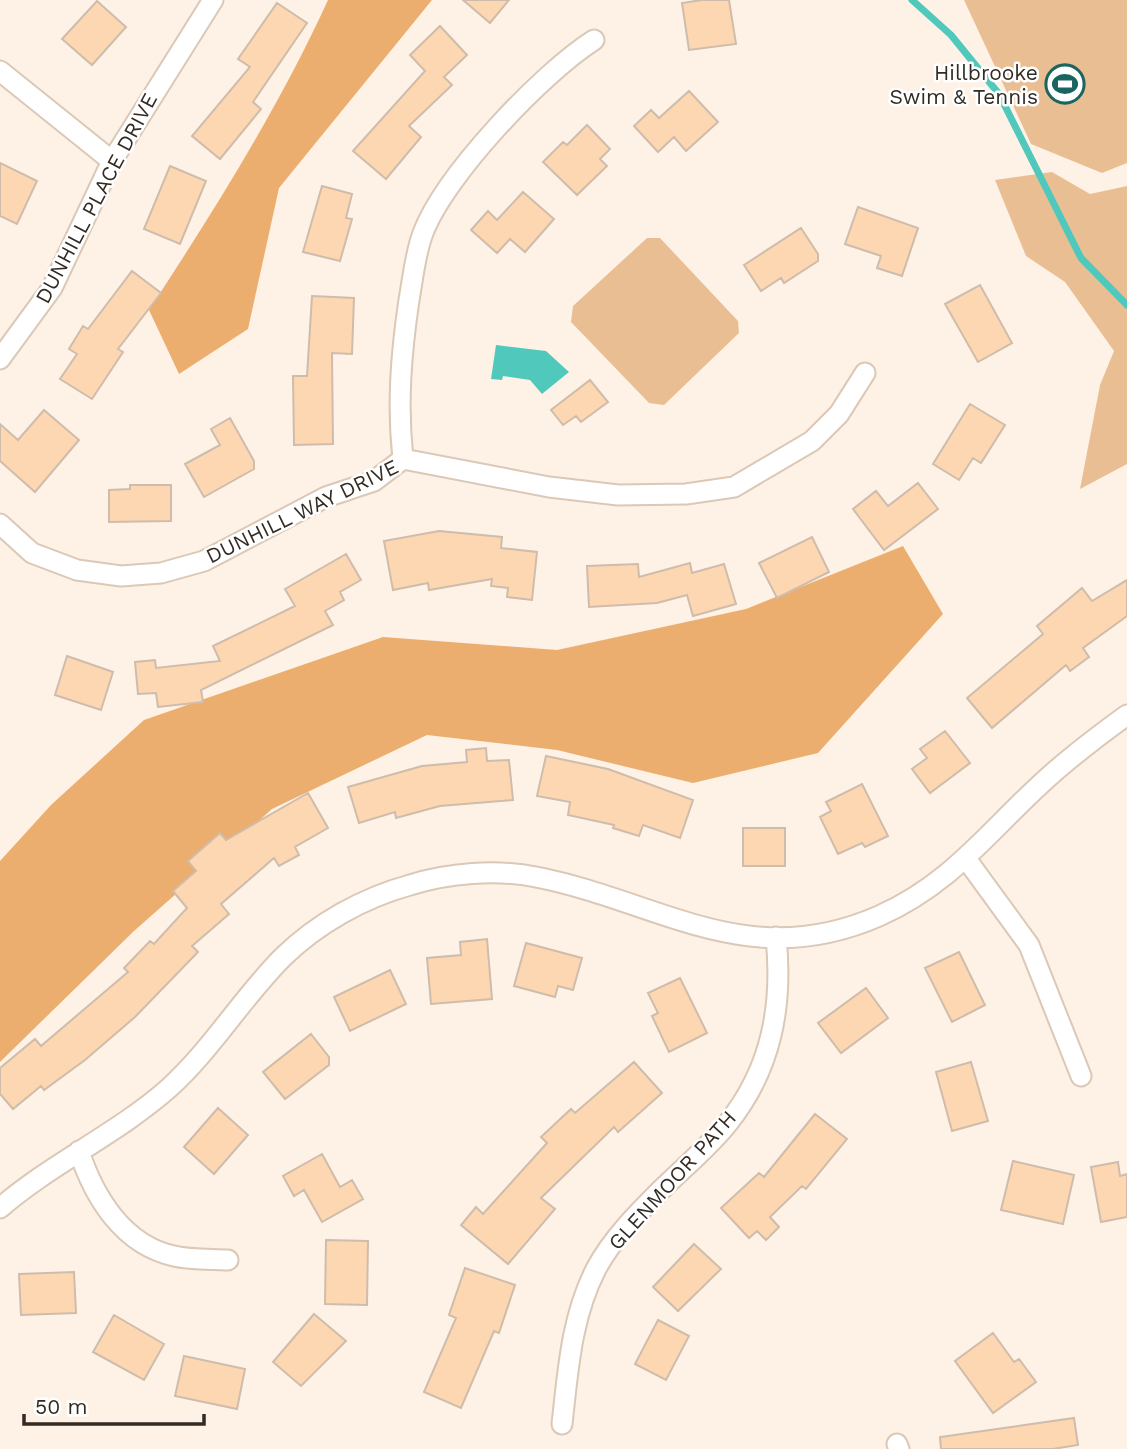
<svg xmlns="http://www.w3.org/2000/svg" width="1127" height="1449" font-family="'Work Sans',sans-serif">
<style>
.green{fill:#eabe93}
.forest{fill:#ebae6f}
.water{fill:#51c8bc}
.lines{fill:none;stroke-linecap:round;stroke-linejoin:round}
.stream{stroke:#51c8bc;stroke-width:7}
.building{fill:#fdd7b2;stroke:#cfbcaa;stroke-width:2}
.minor-casing{stroke:#dbc8b6;stroke-width:23}
.minor{stroke:#fff;stroke-width:19}
.labels{text-anchor:middle;dominant-baseline:central;stroke-width:5;stroke-linejoin:round;paint-order:stroke}
.poi-label{font-size:21px;fill:#322b24;stroke:#fff;text-anchor:end}
.street-label{font-size:21px;fill:#322b24;stroke:#fff}
</style>
<rect width="100%" height="100%" fill="#fef2e7"/>
<path class="green" d="M 964,0 L 1127,0 L 1127,163 L 1102,173 L 1031,144 Z
M 1052,172 L 1090,194 L 1127,186 L 1127,464 L 1080,489 L 1100,385 L 1114,351 L 1065,282 L 1026,256 L 995,180 Z
M 647,238 L 660,238 L 738,321 L 739,333 L 664,405 L 649,403 L 571,322 L 573,306 Z"/>
<path class="forest" d="M 328,0 L 432,0 L 279,188 L 248,329 L 179,374 L 149,310 C 215,209 278,109 328,0 Z
M 903,546 L 943,614 L 818,753 L 693,783 L 557,750 L 427,735 L 272,809 L 134,931 L 0,1062 L 0,861 L 51,805 L 144,720 L 383,637 L 557,650 L 746,609 Z"/>
<path class="water" d="M 496,345 L 546,351 L 569,372 L 542,394 L 530,380 L 503,376 L 502,380 L 491,379 Z"/>
<g class="lines">
<path class="stream" d="M 912,0 L 951,35 L 999,94 L 1081,258 L 1127,305"/>
</g>
<path class="building" d="M 463,0 L 509,0 L 490,23 Z
M 702,0 L 729,0 L 736,44 L 689,50 L 682,3 Z
M 97,1 L 126,27 L 92,65 L 62,39 Z
M 277,3 L 307,23 L 253,102 L 261,109 L 220,159 L 192,136 L 250,67 L 238,59 Z
M 440,26 L 467,55 L 444,77 L 452,85 L 409,126 L 421,137 L 386,179 L 353,151 L 425,71 L 410,55 Z
M 689,91 L 718,122 L 686,151 L 674,137 L 658,152 L 634,126 L 651,110 L 659,118 Z
M 587,125 L 610,149 L 600,159 L 607,166 L 577,195 L 543,162 L 563,142 L 567,145 Z
M 0,163 L 37,181 L 17,224 L 0,216 Z
M 170,166 L 206,181 L 180,244 L 144,229 Z
M 322,186 L 352,194 L 346,218 L 352,219 L 340,261 L 303,252 Z
M 523,192 L 554,219 L 525,252 L 510,239 L 497,253 L 471,230 L 488,211 L 497,220 Z
M 858,207 L 918,228 L 902,276 L 877,268 L 881,256 L 845,244 Z
M 801,228 L 818,254 L 818,261 L 784,283 L 781,278 L 761,291 L 744,265 Z
M 132,271 L 161,293 L 118,349 L 123,352 L 92,399 L 60,379 L 77,354 L 69,349 L 83,326 L 88,329 Z
M 980,285 L 1012,343 L 978,362 L 945,304 Z
M 312,296 L 354,298 L 352,354 L 332,353 L 333,444 L 294,445 L 293,376 L 307,376 Z
M 590,380 L 608,402 L 581,422 L 576,416 L 563,425 L 551,410 Z
M 970,404 L 1005,425 L 981,463 L 973,458 L 959,480 L 933,464 Z
M 44,410 L 79,440 L 35,492 L 0,461 L 0,424 L 18,440 Z
M 230,418 L 254,461 L 254,469 L 204,497 L 185,464 L 220,445 L 211,429 Z
M 918,483 L 938,509 L 884,550 L 853,509 L 876,491 L 888,506 Z
M 130,485 L 171,485 L 171,521 L 109,522 L 109,490 L 130,489 Z
M 439,531 L 502,537 L 501,548 L 537,552 L 532,600 L 507,597 L 508,588 L 491,586 L 492,579 L 429,590 L 428,583 L 393,590 L 384,541 Z
M 812,537 L 829,572 L 777,598 L 759,563 Z
M 346,554 L 361,580 L 340,592 L 344,600 L 325,611 L 333,625 L 201,690 L 203,702 L 158,707 L 156,693 L 138,694 L 135,662 L 155,660 L 156,668 L 220,661 L 213,646 L 295,606 L 285,589 Z
M 690,563 L 692,573 L 724,564 L 736,604 L 693,616 L 687,595 L 657,603 L 589,607 L 587,566 L 638,564 L 639,577 Z
M 1127,580 L 1127,616 L 1083,648 L 1089,657 L 1070,671 L 1066,665 L 992,728 L 967,698 L 1043,634 L 1037,626 L 1082,588 L 1092,601 Z
M 67,656 L 113,672 L 101,710 L 55,695 Z
M 945,731 L 970,763 L 930,793 L 912,769 L 927,758 L 920,749 Z
M 486,748 L 487,761 L 509,760 L 513,800 L 440,806 L 396,818 L 395,812 L 359,823 L 348,787 L 422,766 L 467,762 L 466,750 Z
M 546,756 L 608,769 L 693,800 L 680,838 L 643,825 L 639,836 L 613,828 L 614,825 L 568,815 L 570,802 L 537,796 Z
M 862,784 L 888,836 L 865,847 L 862,843 L 838,854 L 820,817 L 831,811 L 826,802 Z
M 308,793 L 328,828 L 295,847 L 299,855 L 279,866 L 274,858 L 221,904 L 229,914 L 192,946 L 198,952 L 135,1017 L 85,1060 L 44,1090 L 41,1086 L 13,1109 L 0,1094 L 0,1068 L 35,1039 L 41,1046 L 128,972 L 124,968 L 150,941 L 154,944 L 187,908 L 173,891 L 196,871 L 188,861 L 220,833 L 226,840 Z
M 743,828 L 785,828 L 785,866 L 743,866 Z
M 487,939 L 492,999 L 431,1004 L 427,958 L 461,955 L 460,942 Z
M 526,943 L 582,958 L 573,990 L 558,986 L 555,997 L 514,986 Z
M 959,952 L 985,1005 L 952,1022 L 925,968 Z
M 390,970 L 406,1004 L 350,1031 L 334,997 Z
M 680,978 L 707,1033 L 669,1052 L 652,1016 L 658,1013 L 648,993 Z
M 866,988 L 888,1018 L 841,1053 L 818,1023 Z
M 311,1034 L 329,1057 L 329,1065 L 285,1099 L 263,1072 Z
M 634,1062 L 662,1093 L 618,1132 L 614,1127 L 541,1198 L 555,1209 L 508,1264 L 461,1225 L 476,1207 L 483,1214 L 547,1143 L 541,1137 L 571,1109 L 575,1113 Z
M 971,1062 L 988,1121 L 952,1131 L 936,1072 Z
M 218,1108 L 248,1135 L 214,1174 L 184,1147 Z
M 815,1114 L 847,1139 L 806,1189 L 802,1186 L 770,1217 L 779,1227 L 766,1240 L 757,1231 L 749,1238 L 721,1208 L 759,1173 L 764,1177 Z
M 322,1154 L 340,1187 L 352,1180 L 363,1199 L 322,1222 L 304,1190 L 294,1196 L 283,1176 Z
M 1013,1161 L 1074,1175 L 1063,1224 L 1001,1210 Z
M 1118,1162 L 1120,1176 L 1127,1174 L 1127,1217 L 1101,1222 L 1091,1167 Z
M 326,1240 L 368,1241 L 367,1305 L 325,1304 Z
M 694,1244 L 721,1269 L 678,1311 L 653,1287 Z
M 465,1268 L 515,1285 L 499,1333 L 494,1331 L 461,1408 L 424,1392 L 456,1318 L 449,1315 Z
M 74,1272 L 76,1313 L 21,1315 L 19,1274 Z
M 314,1314 L 346,1341 L 301,1386 L 273,1362 Z
M 114,1315 L 164,1344 L 144,1380 L 93,1352 Z
M 658,1320 L 689,1336 L 666,1380 L 635,1364 Z
M 993,1333 L 1014,1362 L 1019,1359 L 1036,1382 L 993,1413 L 955,1361 Z
M 184,1356 L 245,1369 L 237,1409 L 175,1396 Z
M 1074,1418 L 1078,1445 L 1053,1449 L 941,1449 L 940,1437 Z"/>
<g class="lines">
<g class="minor-casing">
<path id="minor" d="M 0,71 L 112,161
M 0,359 L 52,288 L 112,161 L 213,0
M 403,459 C 397,405 401,354 409,300 C 413,278 415,254 423,233 C 445,175 542,73 594,40
M 0,524 L 32,553 L 77,570 L 121,576 L 161,573 L 204,561 L 326,497 L 374,481 L 403,459 L 549,487 L 618,495 L 686,494 L 734,487 L 812,441 L 839,414 L 865,373
M 967,860 L 1029,945 L 1081,1076
M 79,1151 C 94,1197 123,1245 174,1256 C 191,1260 211,1259 228,1260
M 0,1208 C 52,1163 117,1134 169,1088 C 212,1049 242,998 283,957 C 318,923 363,898 410,885 C 448,873 496,869 536,877 C 659,901 747,974 879,916 C 951,884 987,833 1043,782 C 1070,757 1098,736 1127,715
M 562,1424 C 568,1371 571,1318 596,1269 C 612,1239 637,1214 660,1191 C 682,1169 709,1147 728,1123 C 772,1068 783,1005 776,937
M 897,1444 L 899,1449"/>
</g>
<use href="#minor" class="minor"/>
</g>
<defs>
<g id="stadium-ring" transform="scale(2.0125)"><circle r="9.5" fill="#fff" stroke="#1a655f" stroke-width="1.5"/><path d="M0-5a6.5 5 0 1 0 0 10a6.5 5 0 1 0 0-10ZM-3.5-1.8h7v3.6h-7Z" fill="#1a655f"/></g>
</defs>
<g fill-rule="evenodd">
<use href="#stadium-ring" x="1065" y="84"/>
</g>
<g class="labels">
<g class="poi-label">
<text x="1038" y="72">Hillbrooke<tspan x="1038" dy="24">Swim &amp; Tennis</tspan></text>
</g>
<g class="street-label">
<text transform="translate(96 198) rotate(-62)">DUNHILL PLACE DRIVE</text>
<text transform="translate(302 511) rotate(-26)">DUNHILL WAY DRIVE</text>
<text transform="translate(672 1180) rotate(-48)">GLENMOOR PATH</text>
</g>
</g>
<path d="M24 1414v10h180v-10" fill="none" stroke="#322b24" stroke-width="3.5"/>
<text x="35" y="1414" font-size="21" fill="#322b24" stroke="#ffffff" stroke-width="5" paint-order="stroke">50 m</text>
</svg>
